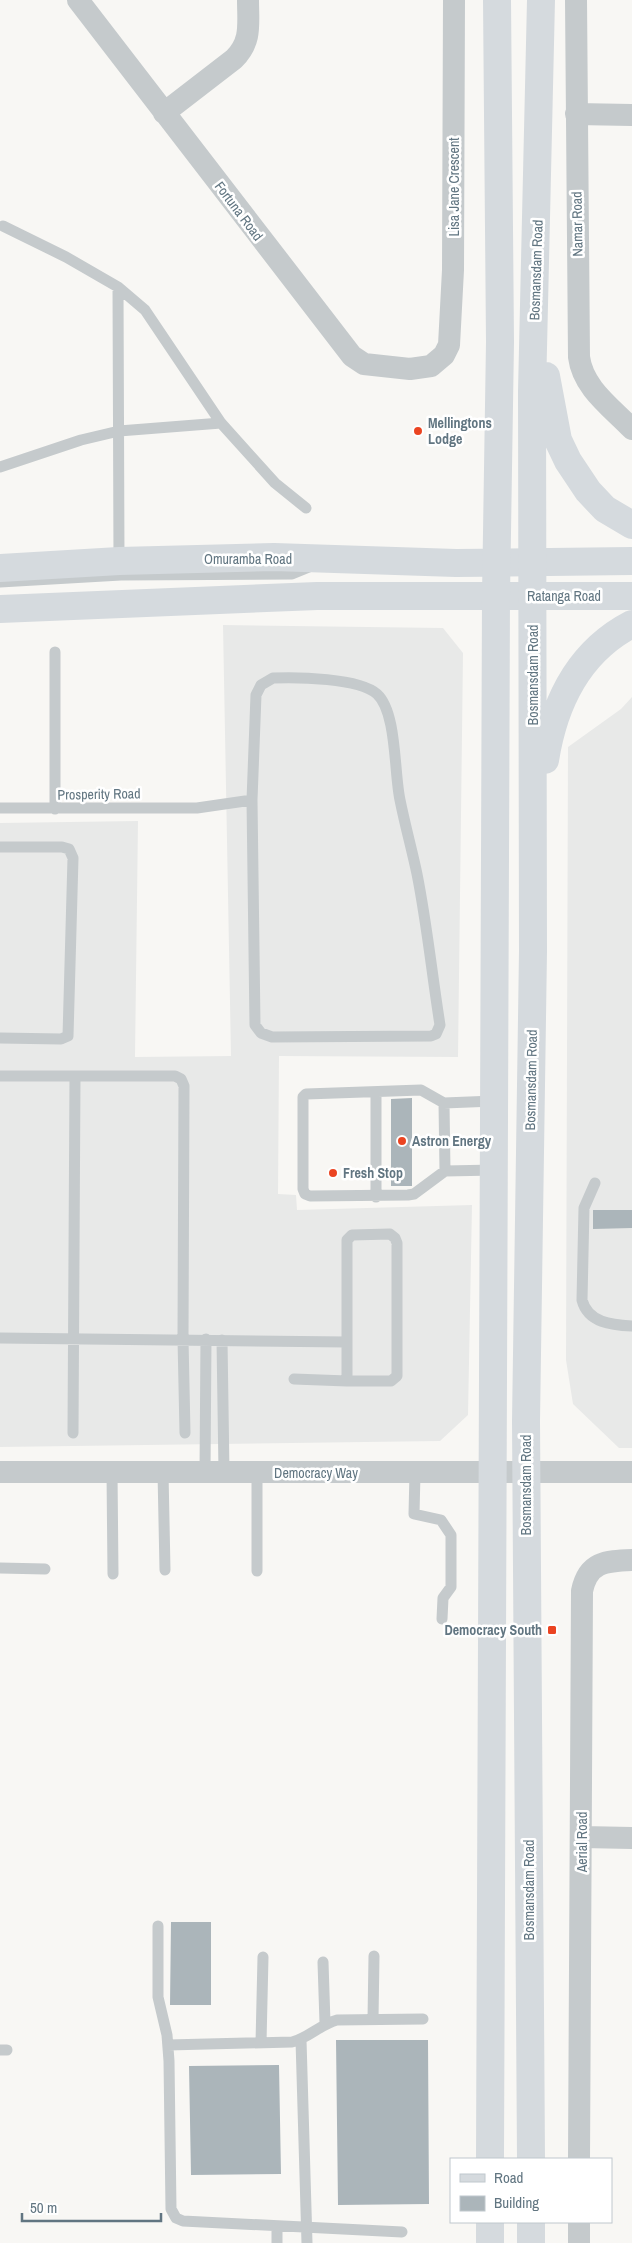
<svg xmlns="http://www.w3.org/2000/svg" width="632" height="2243" font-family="'Archivo Narrow',sans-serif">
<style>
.built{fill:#e8e9e8}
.building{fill:#abb5ba}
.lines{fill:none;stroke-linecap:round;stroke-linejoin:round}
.lane{stroke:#c5cacc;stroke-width:11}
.street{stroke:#c5cacc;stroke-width:22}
.secondary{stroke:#d5dade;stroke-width:28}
.primary{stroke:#d5dade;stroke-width:28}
.poi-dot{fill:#eb4421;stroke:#fff;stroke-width:2}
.labels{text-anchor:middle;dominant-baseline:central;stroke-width:5;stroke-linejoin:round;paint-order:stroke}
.street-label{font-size:14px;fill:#617581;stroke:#fff}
.poi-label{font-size:14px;font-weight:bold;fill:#617581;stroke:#fff;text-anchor:start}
</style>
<rect width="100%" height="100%" fill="#f8f7f4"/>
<path class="built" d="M 223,625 L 443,628 L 463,653 L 458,1057 L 279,1056 L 278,1194 L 296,1195 L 297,1210 L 472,1205 L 468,1415 L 440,1441 L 0,1447 L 0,823 L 138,821 L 135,1057 L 231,1056 Z
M 632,697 L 632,1448 L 619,1448 L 573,1404 L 566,1360 L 568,747 L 621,709 Z"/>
<path class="building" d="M 412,1098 L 412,1186 L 391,1186 L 391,1099 Z
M 593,1210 L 632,1210 L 632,1228 L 593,1229 Z
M 171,1922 L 211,1922 L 211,2005 L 170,2005 Z
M 336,2040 L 428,2040 L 429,2204 L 338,2205 Z
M 279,2065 L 281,2174 L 191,2175 L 189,2066 Z"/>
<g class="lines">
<path class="lane" d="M 3,226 L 66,257 L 118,287 L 145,310 L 221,423 L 275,483 L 306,508
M 118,287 L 119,561
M 0,467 L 81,440 L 119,431 L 221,423
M 0,582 L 121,575 L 292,574 L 314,565
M 273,678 C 297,677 359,678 377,694 C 397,712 394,773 400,800 C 405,825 412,850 417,874 C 427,924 432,975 440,1025 L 436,1034 L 431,1036 L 272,1037 L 261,1033 L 255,1025 L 252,800 L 256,695 L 261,685 Z
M 0,808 L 197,808 L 252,800
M 55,809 L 55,652
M 0,847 L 62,847 L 69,849 L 73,858 L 68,1036 L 61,1039 L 0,1038
M 0,1076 L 175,1076 L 181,1079 L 184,1086 L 183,1339 L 185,1433
M 376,1092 L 376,1197
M 444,1103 L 445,1171 L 495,1170
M 445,1171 L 414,1194 L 408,1195 L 310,1196 L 305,1194 L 303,1189 L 303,1097 L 306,1094 L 421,1090 L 444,1103 L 494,1101
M 595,1183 L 584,1208 L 582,1300 C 588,1323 612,1325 632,1326
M 390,1234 L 395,1238 L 397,1243 L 397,1376 L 391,1381 L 347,1381 L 347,1240 L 352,1235 Z
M 0,1338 L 346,1342
M 222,1340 L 224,1472
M 294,1379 L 347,1381
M 73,1433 L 75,1076
M 112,1472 L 113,1574
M 163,1472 L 165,1570
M 205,1472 L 206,1339
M 415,1473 L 414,1514 L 441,1520 L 451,1535 L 451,1587 L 443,1598 L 442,1619
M 0,1568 L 45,1569
M 257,1571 L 257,1472
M 158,1926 L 158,1997 L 167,2035 L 169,2061 L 171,2209 L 176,2218 L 183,2221 L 402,2232
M 323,1962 L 325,2023
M 373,2019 L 374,1956
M 301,2040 L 307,2243
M 261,2043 L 263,1957
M 168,2045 L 292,2042 C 309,2038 319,2025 337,2020 L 423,2019
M 0,2050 L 7,2050
M 277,2243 L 277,2227"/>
<path class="street" d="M 78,0 L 352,356 L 364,364 L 410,369 L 431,366 L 444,355 L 449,345 L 453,270 L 454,0
M 576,0 L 579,357 C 583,388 611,407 632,429
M 164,113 L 234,59 C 252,41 248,24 248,0
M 576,114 L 632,115
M 0,1472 L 632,1472
M 582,1837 L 632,1838
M 579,2159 L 582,1591 C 588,1562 605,1561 632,1560
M 579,2243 L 579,2222"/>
<path class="secondary" d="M 0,568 L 119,561 L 274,557 L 456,563 L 632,561
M 0,609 L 317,596 L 632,596"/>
<path class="primary" d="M 546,376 L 558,440 L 568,461 L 588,491 L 605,509 L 632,525
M 545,760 C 554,703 578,652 632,624
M 490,2159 L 496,596 L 500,342 L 497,0
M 531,2159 L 526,1421 L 533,951 L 532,392 L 541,0
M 490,2243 L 490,2222
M 531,2243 L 531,2222"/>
</g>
<g class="poi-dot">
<circle cx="418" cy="431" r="5"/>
<circle cx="402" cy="1141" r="5"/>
<circle cx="333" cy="1173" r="5"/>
<rect x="547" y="1625" width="10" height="10" rx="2.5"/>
</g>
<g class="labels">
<g class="street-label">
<text transform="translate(454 187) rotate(-90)">Lisa Jane Crescent</text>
<text transform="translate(239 211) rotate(53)">Fortuna Road</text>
<text transform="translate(577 224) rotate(-91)">Namar Road</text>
<text transform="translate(536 270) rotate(-88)">Bosmansdam Road</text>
<text x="248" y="559">Omuramba Road</text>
<text x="564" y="596">Ratanga Road</text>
<text transform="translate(533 675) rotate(-90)">Bosmansdam Road</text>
<text transform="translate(99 794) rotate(-1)">Prosperity Road</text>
<text transform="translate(531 1080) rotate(-89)">Bosmansdam Road</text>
<text x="316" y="1473">Democracy Way</text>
<text transform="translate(526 1485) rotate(-90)">Bosmansdam Road</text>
<text transform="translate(582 1842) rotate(-90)">Aerial Road</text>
<text transform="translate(529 1890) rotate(-90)">Bosmansdam Road</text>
</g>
<g class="poi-label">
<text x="428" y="423">Mellingtons<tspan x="428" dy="16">Lodge</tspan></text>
<text x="412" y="1141">Astron Energy</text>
<text x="343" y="1173">Fresh Stop</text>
<text x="542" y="1630" text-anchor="end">Democracy South</text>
</g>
</g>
<rect x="450" y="2158" width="162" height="65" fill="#ffffff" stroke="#c0c8cd"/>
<rect x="460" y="2174" width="25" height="8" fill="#d5dade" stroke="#c0c8cd"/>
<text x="494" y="2183" font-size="15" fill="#617581">Road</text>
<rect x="460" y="2196" width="25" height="15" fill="#abb5ba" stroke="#c0c8cd"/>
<text x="494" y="2208" font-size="15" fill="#617581">Building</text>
<path d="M22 2213v8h139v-8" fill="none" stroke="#617581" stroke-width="2.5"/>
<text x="30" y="2213" font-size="15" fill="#617581" stroke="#ffffff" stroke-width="4" paint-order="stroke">50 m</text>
</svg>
